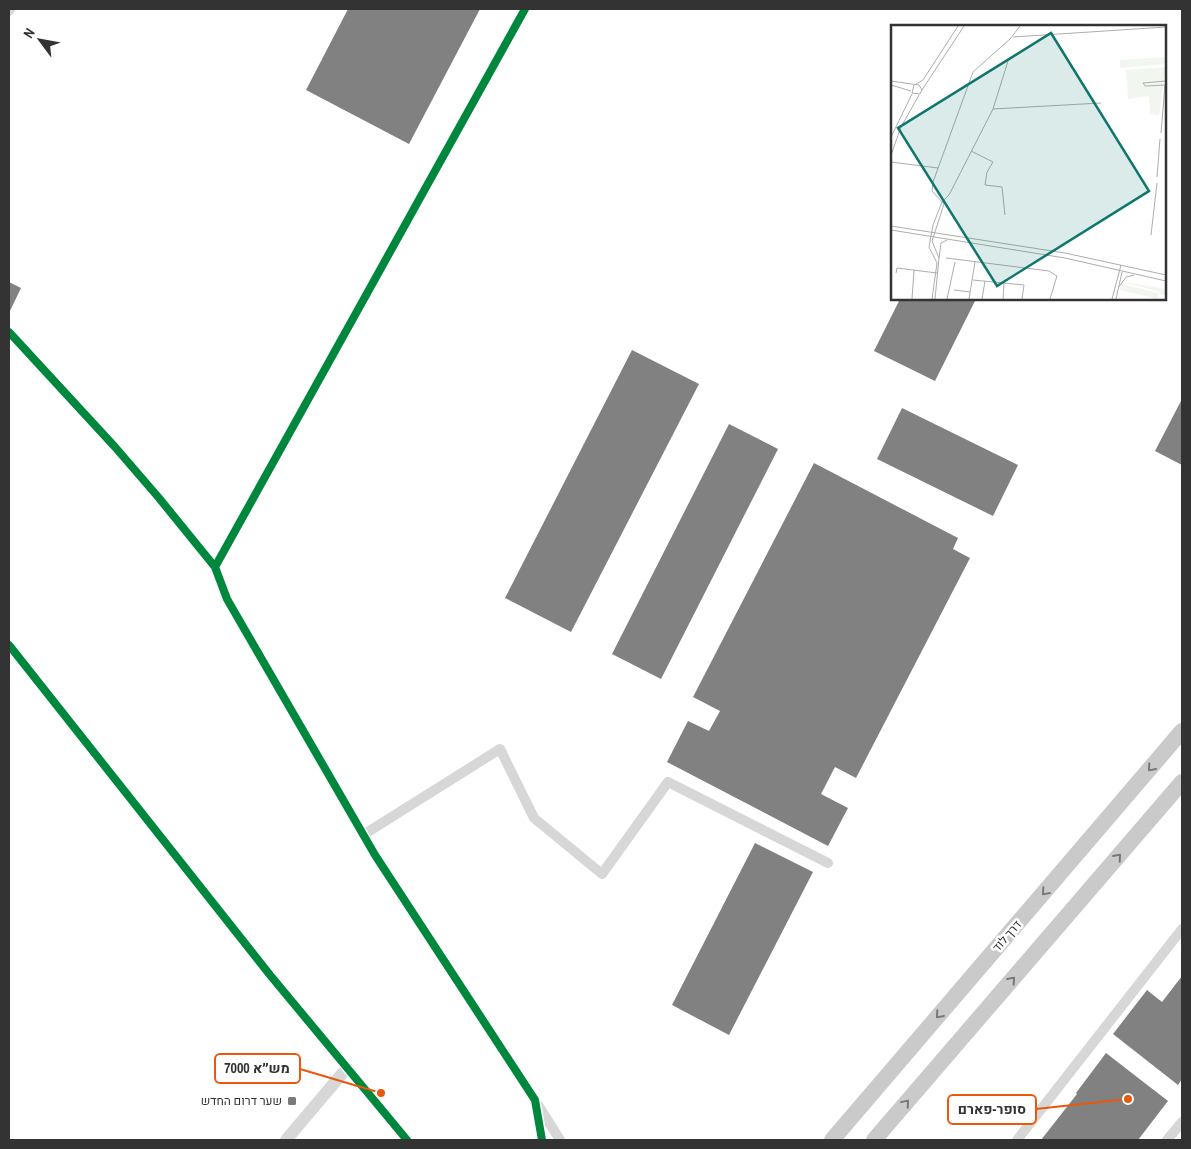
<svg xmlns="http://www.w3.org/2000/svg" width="1191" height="1149" font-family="'Archivo Narrow',Heebo,sans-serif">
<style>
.building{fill:#818181}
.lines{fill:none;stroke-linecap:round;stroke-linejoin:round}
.minor{stroke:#d7d7d7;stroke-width:10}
.tertiary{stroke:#d7d7d7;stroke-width:12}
.primary{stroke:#cacaca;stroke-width:16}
.cycleway-casing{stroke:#fff;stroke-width:11}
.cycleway{stroke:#00873e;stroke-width:8}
.oneway{stroke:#777}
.poi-dot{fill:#7a7a7a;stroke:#fff;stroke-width:2}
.labels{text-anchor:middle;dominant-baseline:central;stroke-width:5;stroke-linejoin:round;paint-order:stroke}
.street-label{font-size:12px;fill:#333;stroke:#fff}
.poi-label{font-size:12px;fill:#333;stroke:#fff;text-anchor:end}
.inset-road{fill:none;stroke:#adadad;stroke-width:1}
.view{fill:#0f766e;fill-opacity:0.15;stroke:#0f766e;stroke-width:2.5}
.inset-edge{fill:none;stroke:#333;stroke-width:2.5}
.leader{fill:none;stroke:#e8590c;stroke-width:2}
.callout-dot{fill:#e8590c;stroke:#fff;stroke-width:2}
.callout{fill:#fff;stroke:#e8590c;stroke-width:2}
.callout-label{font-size:14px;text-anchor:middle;font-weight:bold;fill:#333}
</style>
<rect width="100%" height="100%" fill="#fff"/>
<path class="building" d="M 348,9 L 480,9 L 409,144 L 306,90 Z
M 9,282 L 21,288 L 9,313 Z
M 900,299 L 976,299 L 935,381 L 874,351 Z
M 632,350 L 699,384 L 571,632 L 505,598 Z
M 1182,399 L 1182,465 L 1155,451 Z
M 902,408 L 1018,465 L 993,516 L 877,459 Z
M 729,424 L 778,449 L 661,679 L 612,654 Z
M 814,463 L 958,538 L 953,549 L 970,558 L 856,778 L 835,767 L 821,794 L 848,808 L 828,846 L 667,762 L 688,721 L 709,731 L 720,711 L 693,697 Z
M 755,843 L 813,872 L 729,1035 L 672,1005 Z
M 1182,976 L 1182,1079 L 1178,1085 L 1113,1034 L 1147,990 L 1162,1002 Z
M 1106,1053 L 1168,1101 L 1138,1140 L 1041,1140 L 1077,1094 L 1076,1093 Z"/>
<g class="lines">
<path class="minor" d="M 9,11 L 10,9
M 9,332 L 115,447 L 159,498 L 215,567 L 227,599 L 375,855 L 535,1100 L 542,1140
M 215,567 L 525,9
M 9,645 L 270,975 L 407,1140
M 363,835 L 500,749 L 534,818 L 602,874 L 668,782 L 828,863
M 538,1105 L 560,1140
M 1017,1140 L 1182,929
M 1167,1140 L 1182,1122"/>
<path class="tertiary" d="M 286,1140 L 347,1068"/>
<path class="primary" d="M 832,1140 L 1182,731
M 874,1140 L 1182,782"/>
<g class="cycleway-casing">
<path id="cycleway" d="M 9,332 L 115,447 L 159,498 L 215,567 L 227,599 L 375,855 L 535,1100 L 542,1140
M 215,567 L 525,9
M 9,645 L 270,975 L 407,1140"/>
</g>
<use href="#cycleway" class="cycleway"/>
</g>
<defs><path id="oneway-chevron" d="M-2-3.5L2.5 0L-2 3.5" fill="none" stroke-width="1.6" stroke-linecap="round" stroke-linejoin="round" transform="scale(1.25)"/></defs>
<g class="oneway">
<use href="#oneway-chevron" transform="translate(1151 768) rotate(131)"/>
<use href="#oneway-chevron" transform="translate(1118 857) rotate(-49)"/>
<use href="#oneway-chevron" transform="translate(1045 892) rotate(131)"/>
<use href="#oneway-chevron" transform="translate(1012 980) rotate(-49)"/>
<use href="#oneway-chevron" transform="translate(939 1015) rotate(131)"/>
<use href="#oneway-chevron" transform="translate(906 1103) rotate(-50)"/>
</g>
<rect class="poi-dot" x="287" y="1096" width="10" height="10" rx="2.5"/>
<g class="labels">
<g class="street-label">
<text transform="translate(1007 936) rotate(-49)">דרך לוד</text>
</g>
<g class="poi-label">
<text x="282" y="1101">שער דרום החדש</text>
</g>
</g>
<g transform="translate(891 25)">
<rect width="275" height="275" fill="#fff"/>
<path d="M 275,32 L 275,39 L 229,43 L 229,35 ZM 275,42 L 268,90 L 259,89 L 258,71 L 237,74 L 235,45 ZM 232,257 L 275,264 L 275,269 L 269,270 L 268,267 ZM 230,259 L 268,268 L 267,274 L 229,265 Z" fill="#f1f7ee"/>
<path class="inset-road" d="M 122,12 L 275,2M 0,56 L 28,60 L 31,65 L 29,69 L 21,68 L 23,60M 275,56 L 252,58 L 254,61 L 275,60M 25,59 L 32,55 L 67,1M 0,60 L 20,66M 31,65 L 73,1M 102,84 L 210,78M 270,108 L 274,60M 0,112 L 21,69M 80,126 L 102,137 L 96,147 L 94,160 L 111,162 L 114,190M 0,130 L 10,102 L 28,70M 0,137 L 47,143M 266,152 L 269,114M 0,201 L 174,228 L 275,250M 0,205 L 174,233 L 275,256M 260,210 L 266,158M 48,233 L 50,218 L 56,215M 55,233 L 158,246 L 166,251 L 159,274M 5,248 L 6,243 L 46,248M 82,255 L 133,260 L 131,274M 228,262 L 235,252 L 243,250M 63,265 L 79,267M 21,274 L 23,245M 41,274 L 46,238 L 38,222 L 42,200 L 51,177 L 58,170 L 102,84 L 117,36M 44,274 L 48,233 L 41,216 L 53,179 L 41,166 L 42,157 L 82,47 L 119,14 L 129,1M 56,274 L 64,237M 78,274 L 84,237M 91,274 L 94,256M 112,274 L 113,258M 221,274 L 230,240M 225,274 L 231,247"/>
<path class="view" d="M 160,8 L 258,166 L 106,261 L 7,103 Z"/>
<rect width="275" height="275" class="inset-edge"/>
</g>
<path class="leader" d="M381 1093L300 1069M1128 1099L1036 1109"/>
<g class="callout-dot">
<circle cx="381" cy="1093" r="5"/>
<circle cx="1128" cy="1099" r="5"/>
</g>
<g class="callout">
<rect x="215" y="1054" width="85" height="29" rx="5"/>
<rect x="948" y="1095" width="88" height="29" rx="5"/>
</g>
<g class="callout-label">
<text x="257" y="1073">מש״א 7000</text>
<text x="992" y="1114">סופר-פארם</text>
</g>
<rect width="1191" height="1149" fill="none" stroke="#333333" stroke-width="20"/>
<g transform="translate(40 40) rotate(302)" stroke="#ffffff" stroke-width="4" paint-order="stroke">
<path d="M0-4L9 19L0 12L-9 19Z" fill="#333333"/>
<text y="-8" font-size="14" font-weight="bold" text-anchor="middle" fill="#333333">N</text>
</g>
</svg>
